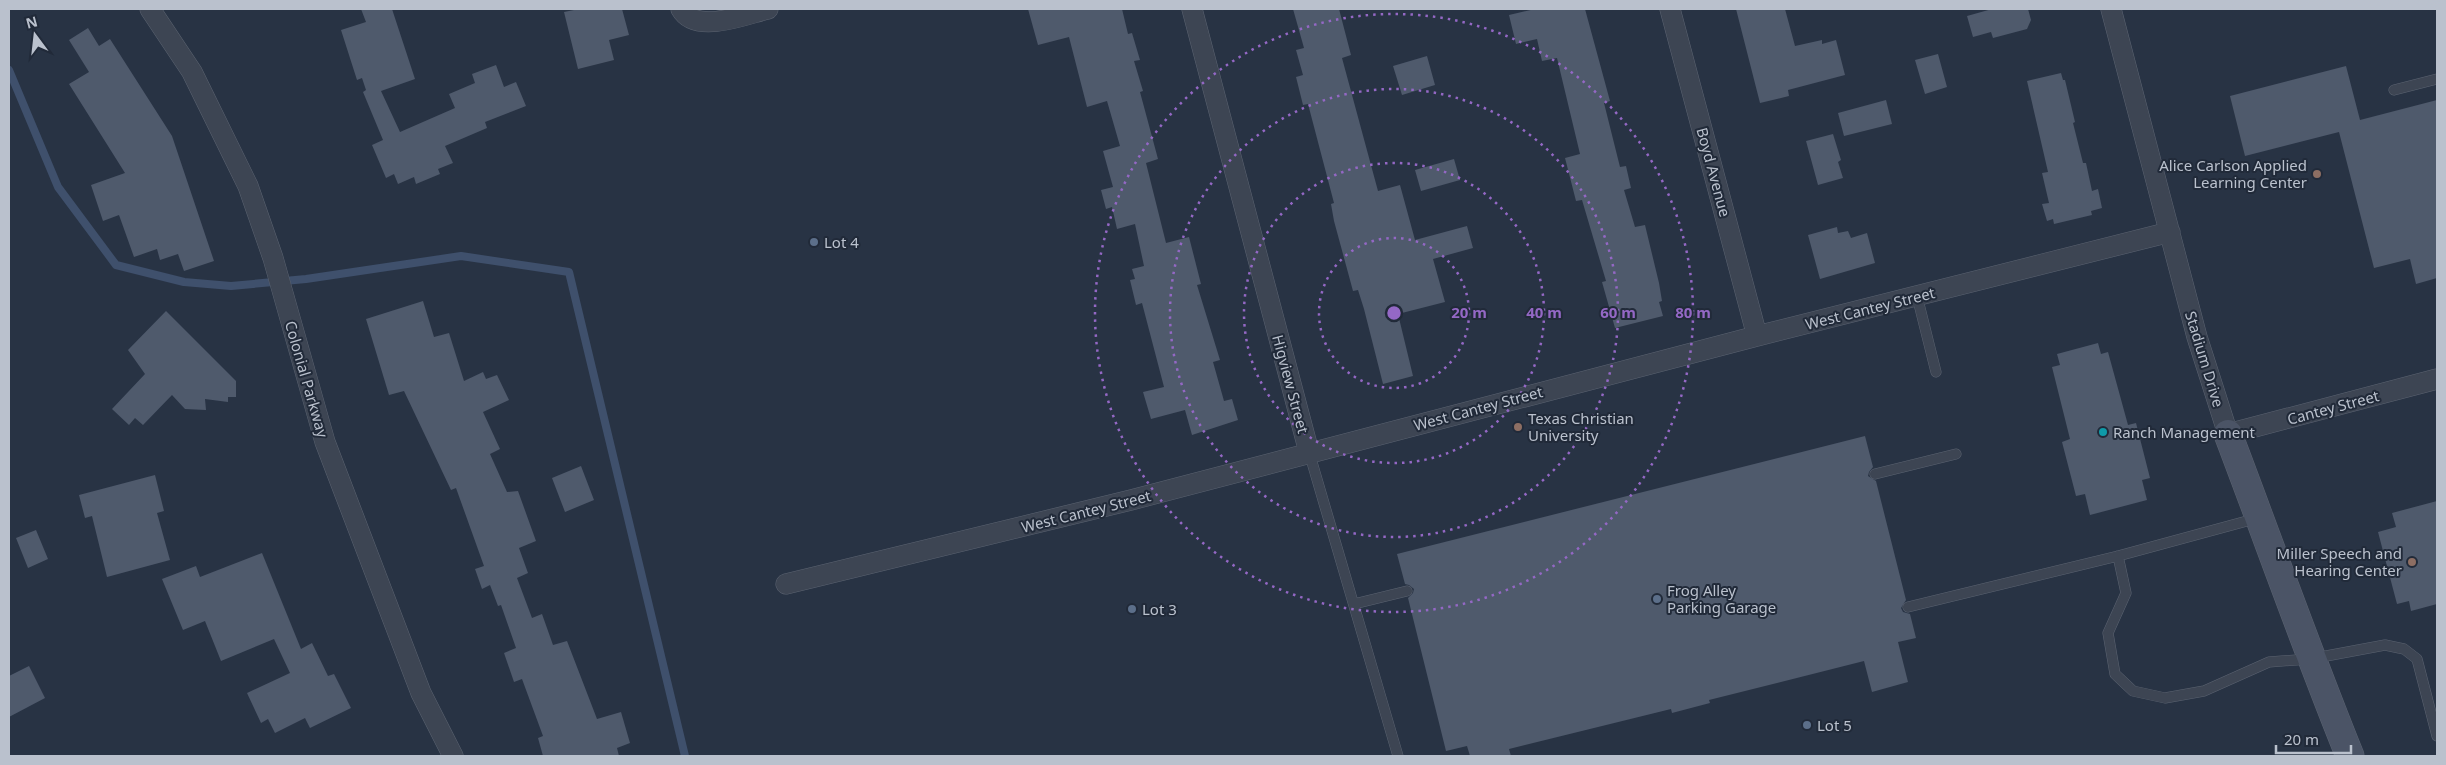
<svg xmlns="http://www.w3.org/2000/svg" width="2446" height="765" font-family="'Noto Sans',sans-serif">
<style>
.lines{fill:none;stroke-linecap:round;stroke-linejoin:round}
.stream{stroke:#3f506c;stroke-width:8}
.building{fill:#4f5a6c}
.lane-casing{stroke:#5b6371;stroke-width:11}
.street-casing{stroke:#5b6371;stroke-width:21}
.secondary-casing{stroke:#5b6371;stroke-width:29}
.lane{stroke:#3d4553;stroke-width:10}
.street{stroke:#3d4553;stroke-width:20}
.secondary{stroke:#4b5466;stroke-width:28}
.ring{fill:none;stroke:#9468c5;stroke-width:2.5;stroke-dasharray:2.5 5}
.education-dot{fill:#8d6e63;stroke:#212a39;stroke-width:2}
.service-dot{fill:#5c6f8a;stroke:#212a39;stroke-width:2}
.culture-dot{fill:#0f9aa8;stroke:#212a39;stroke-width:2}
.labels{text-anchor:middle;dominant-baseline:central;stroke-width:4;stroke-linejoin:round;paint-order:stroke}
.poi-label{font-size:15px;fill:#bac1cd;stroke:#212a39;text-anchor:start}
.street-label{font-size:15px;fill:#bac1cd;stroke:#212a39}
.centre{fill:#9468c5;stroke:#212a39;stroke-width:2.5}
.ring-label{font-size:15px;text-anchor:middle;font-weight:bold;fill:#9468c5;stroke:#212a39;stroke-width:4;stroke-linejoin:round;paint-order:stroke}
</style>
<rect width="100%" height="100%" fill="#283344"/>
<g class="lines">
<path class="stream" d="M 9,70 L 58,187 L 116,265 L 184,282 L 231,286 L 306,279 L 461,256 L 569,272 L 685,756"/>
</g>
<path class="building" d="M 361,9 L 392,9 L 415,79 L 381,91 L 400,132 L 455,108 L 449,94 L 475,83 L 472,74 L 496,65 L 504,87 L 516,82 L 526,106 L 485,122 L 487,128 L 445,146 L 453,163 L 438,169 L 440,174 L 416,184 L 414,177 L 398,184 L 394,174 L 386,178 L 372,145 L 383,140 L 363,92 L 366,90 L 362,78 L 357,80 L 341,30 L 366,22 Z
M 579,9 L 622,9 L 629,35 L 609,40 L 614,60 L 578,69 L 564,12 Z
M 1028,9 L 1122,9 L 1128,34 L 1132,33 L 1140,60 L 1134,61 L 1143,91 L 1140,92 L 1158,159 L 1146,163 L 1166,243 L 1189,237 L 1201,284 L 1197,285 L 1220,360 L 1213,362 L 1224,401 L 1232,399 L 1238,420 L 1192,435 L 1185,410 L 1151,419 L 1143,392 L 1164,387 L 1142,303 L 1136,305 L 1130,280 L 1135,279 L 1132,269 L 1144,266 L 1135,224 L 1117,229 L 1112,207 L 1106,209 L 1101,190 L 1113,187 L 1103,151 L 1120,146 L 1107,101 L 1087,107 L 1069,37 L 1038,45 Z
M 1293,9 L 1339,9 L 1351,55 L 1342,58 L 1378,191 L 1400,185 L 1415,240 L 1467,226 L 1473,248 L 1433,259 L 1445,302 L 1398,314 L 1413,376 L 1383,384 L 1364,309 L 1358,290 L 1353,291 L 1334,221 L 1331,204 L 1334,203 L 1308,104 L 1303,105 L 1296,77 L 1303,75 L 1296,50 L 1304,48 Z
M 1535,9 L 1585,9 L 1610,101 L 1604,103 L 1620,167 L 1626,166 L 1631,188 L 1624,190 L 1635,227 L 1645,225 L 1659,283 L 1662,301 L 1659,302 L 1663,316 L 1615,328 L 1602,282 L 1606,281 L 1582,200 L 1576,201 L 1565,158 L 1580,154 L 1557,58 L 1542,61 L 1537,39 L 1516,44 L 1509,15 Z
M 1736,9 L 1785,9 L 1795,46 L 1822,40 L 1822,44 L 1836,40 L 1845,75 L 1788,90 L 1789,96 L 1760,103 Z
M 1992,9 L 2028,9 L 2031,20 L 2027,29 L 1993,38 L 1991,32 L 1973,37 L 1967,16 Z
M 88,28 L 99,46 L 110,39 L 172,136 L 214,261 L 184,271 L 178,254 L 160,260 L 157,249 L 134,257 L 119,215 L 103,221 L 91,185 L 125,173 L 69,84 L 89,72 L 69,40 Z
M 1938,54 L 1947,87 L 1925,94 L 1915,60 Z
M 1427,56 L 1435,85 L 1402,95 L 1393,66 Z
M 2346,66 L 2360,120 L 2437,100 L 2437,278 L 2416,284 L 2410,259 L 2374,268 L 2339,132 L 2245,156 L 2230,96 Z
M 2061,73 L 2063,80 L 2065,80 L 2075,122 L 2073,123 L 2083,163 L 2086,163 L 2092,191 L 2098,189 L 2102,208 L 2091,211 L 2092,215 L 2054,224 L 2053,219 L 2047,221 L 2042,204 L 2049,203 L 2042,173 L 2048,172 L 2027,81 Z
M 1886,100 L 1892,124 L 1844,136 L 1838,113 Z
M 1833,134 L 1841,160 L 1838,162 L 1843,178 L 1818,185 L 1806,141 Z
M 1454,159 L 1460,180 L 1421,191 L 1415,170 Z
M 1837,227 L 1838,233 L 1848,231 L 1851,238 L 1867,233 L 1875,263 L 1820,279 L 1808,235 Z
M 423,301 L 434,337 L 449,333 L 464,381 L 483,372 L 486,379 L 497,375 L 509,400 L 483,412 L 500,449 L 490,454 L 507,492 L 518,491 L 536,541 L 519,548 L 528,573 L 517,578 L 532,618 L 542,614 L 553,645 L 567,641 L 597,719 L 621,712 L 630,743 L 617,748 L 619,756 L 543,756 L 538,738 L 543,736 L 522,679 L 514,682 L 504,653 L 516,648 L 501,605 L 498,606 L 490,585 L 482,589 L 475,569 L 484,566 L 456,488 L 451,490 L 404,391 L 389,395 L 366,319 Z
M 166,311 L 236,381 L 236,397 L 228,397 L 228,402 L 205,399 L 206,410 L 185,409 L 172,395 L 143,425 L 135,418 L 129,425 L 112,409 L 145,374 L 128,350 Z
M 2098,343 L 2101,354 L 2108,352 L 2128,425 L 2136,423 L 2150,478 L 2142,480 L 2147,500 L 2090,515 L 2085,494 L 2076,496 L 2062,442 L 2070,439 L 2052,367 L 2060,365 L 2057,354 Z
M 1865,436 L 1873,467 L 1869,472 L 1868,476 L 1876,481 L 1906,600 L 1901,608 L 1903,612 L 1910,614 L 1916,638 L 1898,642 L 1908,682 L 1872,692 L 1864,661 L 1709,700 L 1710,703 L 1672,713 L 1671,709 L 1509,749 L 1511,756 L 1470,756 L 1467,746 L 1446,751 L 1408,598 L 1413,593 L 1414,589 L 1409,585 L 1405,584 L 1397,554 Z
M 581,466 L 594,500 L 565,512 L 552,478 Z
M 155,475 L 164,511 L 157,513 L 170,560 L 107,577 L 92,516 L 85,518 L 79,495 Z
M 2437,501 L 2437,604 L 2411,611 L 2409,601 L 2397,604 L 2378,532 L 2396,527 L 2392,513 Z
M 36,530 L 48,559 L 28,568 L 16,538 Z
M 262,553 L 301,649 L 312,643 L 328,676 L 334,674 L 351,708 L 310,728 L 305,718 L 275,733 L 268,719 L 261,723 L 247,693 L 290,673 L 274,639 L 221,661 L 205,621 L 183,630 L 162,579 L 196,566 L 200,577 Z
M 29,666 L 45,698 L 9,717 L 9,676 Z"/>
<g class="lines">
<g class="lane-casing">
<path id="lane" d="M 2394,90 L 2437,79
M 1917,296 L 1936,372
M 1309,452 L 1398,756
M 1875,474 L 1956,454
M 2118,556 L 2126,593 L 2108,633 L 2115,674 L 2133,691 L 2165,698 L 2204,691 L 2269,662 L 2310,659 L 2385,645 L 2404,649 L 2417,659 L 2437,736
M 1354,604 L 1407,591
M 1908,607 L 2118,556 L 2258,518"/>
</g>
<g class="street-casing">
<path id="street" d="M 150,9 L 192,72 L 248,186 L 273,258 L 325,442 L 421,693 L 453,756
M 681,9 C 696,35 746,14 768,9
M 1192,9 L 1309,452
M 1670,9 L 1757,336
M 2111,9 L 2197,337 L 2228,434 L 2437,379
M 786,584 L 1131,500 L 1757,336 L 2170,232"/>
</g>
<g class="secondary-casing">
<path id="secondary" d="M 2228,434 C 2269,542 2307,650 2350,756"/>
</g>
<use href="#lane" class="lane"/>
<use href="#street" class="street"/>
<use href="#secondary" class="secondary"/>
</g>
<g class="ring">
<circle cx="1394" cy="313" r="75"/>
<circle cx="1394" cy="313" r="150"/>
<circle cx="1394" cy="313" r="224"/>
<circle cx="1394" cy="313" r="299"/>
</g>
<g class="education-dot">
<circle cx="2317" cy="174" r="5"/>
<circle cx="1518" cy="427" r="5"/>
<circle cx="2412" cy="562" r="5"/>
</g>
<g class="service-dot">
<circle cx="814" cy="242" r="5"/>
<circle cx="1657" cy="599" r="5"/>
<circle cx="1132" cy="609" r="5"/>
<circle cx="1807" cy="725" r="5"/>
</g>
<circle class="culture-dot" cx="2103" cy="432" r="5"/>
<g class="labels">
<g class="poi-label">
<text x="2307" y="165" text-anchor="end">Alice Carlson Applied<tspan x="2307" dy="17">Learning Center</tspan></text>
<text x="824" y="242">Lot 4</text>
<text x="1528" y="418">Texas Christian<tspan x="1528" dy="17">University</tspan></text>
<text x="2113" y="432">Ranch Management</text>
<text x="2402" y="553" text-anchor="end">Miller Speech and<tspan x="2402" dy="17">Hearing Center</tspan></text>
<text x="1667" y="590">Frog Alley<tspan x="1667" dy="17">Parking Garage</tspan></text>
<text x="1142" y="609">Lot 3</text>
<text x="1817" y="725">Lot 5</text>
</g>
<g class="street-label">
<text transform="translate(1714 172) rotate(75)">Boyd Avenue</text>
<text transform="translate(1870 308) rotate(-14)">West Cantey Street</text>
<text transform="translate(2205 359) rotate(73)">Stadium Drive</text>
<text transform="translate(307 379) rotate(74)">Colonial Parkway</text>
<text transform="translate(1291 384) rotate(75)">Higview Street</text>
<text transform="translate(2333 407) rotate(-15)">Cantey Street</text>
<text transform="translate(1478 408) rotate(-15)">West Cantey Street</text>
<text transform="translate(1086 511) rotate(-14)">West Cantey Street</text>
</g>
</g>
<circle cx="1394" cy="313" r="8" class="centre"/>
<g class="ring-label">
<text x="1469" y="318">20 m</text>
<text x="1544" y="318">40 m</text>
<text x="1618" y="318">60 m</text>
<text x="1693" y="318">80 m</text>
</g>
<rect width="2446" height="765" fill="none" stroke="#bac1cd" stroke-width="20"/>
<g transform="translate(35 35) rotate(345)" stroke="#212a39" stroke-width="4" paint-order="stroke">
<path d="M0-4L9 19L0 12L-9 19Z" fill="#bac1cd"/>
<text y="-8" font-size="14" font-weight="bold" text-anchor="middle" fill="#bac1cd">N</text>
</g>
<path d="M2276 745v8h75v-8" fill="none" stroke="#bac1cd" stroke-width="2.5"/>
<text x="2284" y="745" font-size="15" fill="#bac1cd" stroke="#212a39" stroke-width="4" paint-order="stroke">20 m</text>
</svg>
